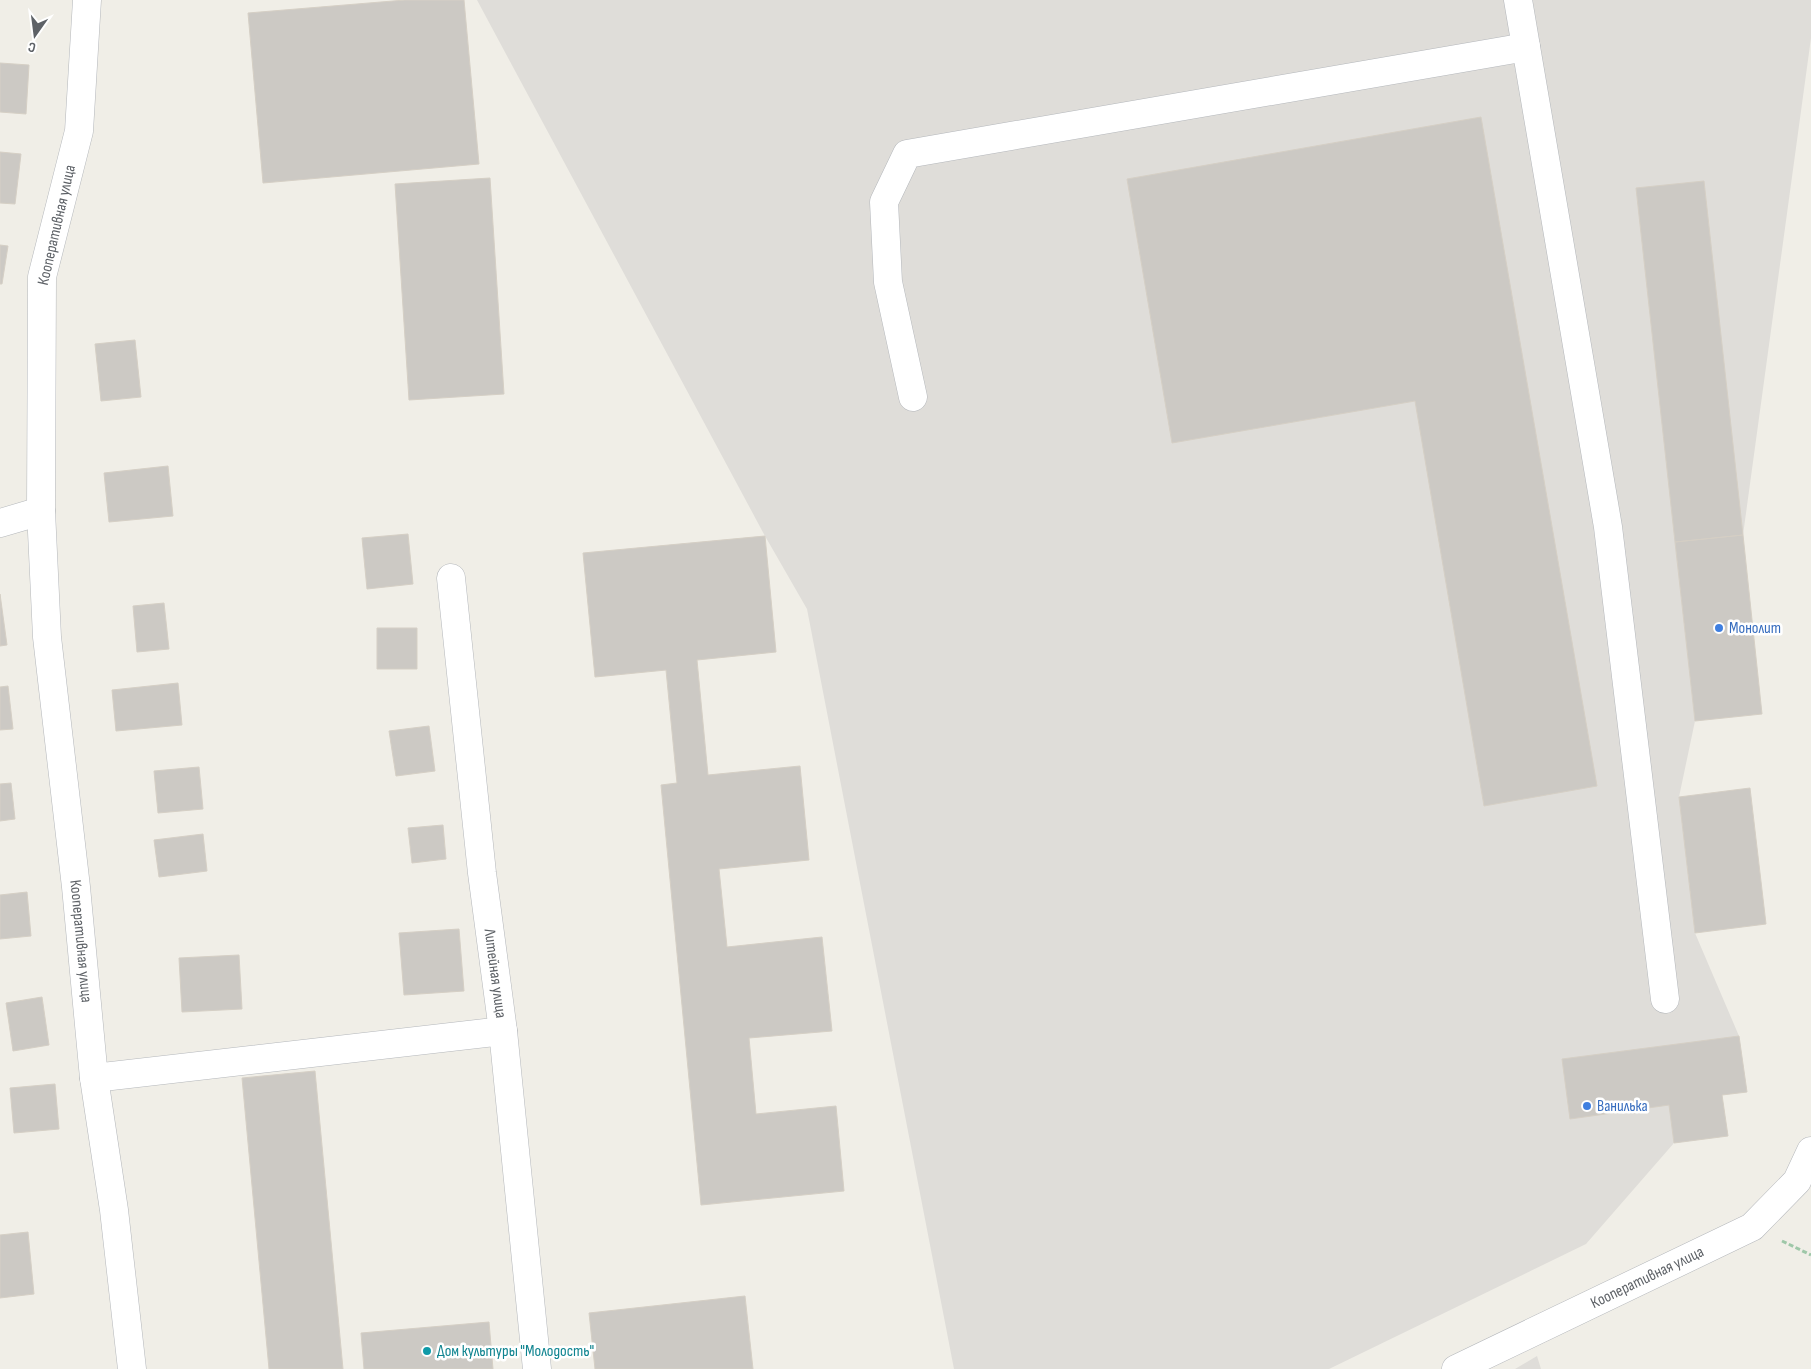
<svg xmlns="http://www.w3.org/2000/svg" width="1811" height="1369" font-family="'Sofia Sans Condensed',sans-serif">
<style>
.industrial{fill:#dfddd9}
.building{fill:#ccc9c4;stroke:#d5cfc5}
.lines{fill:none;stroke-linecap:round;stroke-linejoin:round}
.minor-casing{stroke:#b4b7bb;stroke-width:29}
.path{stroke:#9ec7a8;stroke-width:3;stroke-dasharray:5 2.5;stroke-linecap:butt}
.minor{stroke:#fff;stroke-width:28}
.shop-dot{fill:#3f7fe0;stroke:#fff;stroke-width:2}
.culture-dot{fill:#0f9aa8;stroke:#fff;stroke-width:2}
.labels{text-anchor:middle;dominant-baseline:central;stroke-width:5;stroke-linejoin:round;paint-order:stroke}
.street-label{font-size:16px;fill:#5e6267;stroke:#fff}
.shop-label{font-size:16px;fill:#366cbe;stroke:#fff;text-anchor:start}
.culture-label{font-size:16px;fill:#0d838f;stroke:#fff;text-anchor:start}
</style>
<rect width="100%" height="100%" fill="#f0eee7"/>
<path class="industrial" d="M 477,0 L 1811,0 L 1811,38 L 1743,535 L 1675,542 L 1695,721 L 1679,797 L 1695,933 L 1739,1036 L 1747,1092 L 1722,1095 L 1728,1136 L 1674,1143 L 1586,1244 L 1329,1369 L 954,1369 L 807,609 L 765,536 Z
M 1537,1356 L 1541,1369 L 1515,1369 Z"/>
<path class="building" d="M 405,0 L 464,0 L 479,164 L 263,183 L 248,13 Z
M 0,63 L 29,65 L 26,114 L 0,112 Z
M 1481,117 L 1597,786 L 1484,806 L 1415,401 L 1172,443 L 1127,179 Z
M 0,152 L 21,154 L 15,204 L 0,203 Z
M 490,178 L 504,394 L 409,400 L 395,184 Z
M 1704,181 L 1743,535 L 1675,542 L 1636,188 Z
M 0,245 L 8,246 L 2,284 L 0,284 Z
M 135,340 L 141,397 L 101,401 L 95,344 Z
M 168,466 L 173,516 L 109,522 L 104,473 Z
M 408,534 L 413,584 L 367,589 L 362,538 Z
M 1743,535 L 1762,714 L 1695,721 L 1675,542 Z
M 765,536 L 776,652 L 697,660 L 708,775 L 800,766 L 809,860 L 719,869 L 727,947 L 822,937 L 832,1031 L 749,1038 L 756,1114 L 836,1106 L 844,1191 L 701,1205 L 661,785 L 677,783 L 666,670 L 595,677 L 583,553 Z
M 0,594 L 7,645 L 0,646 Z
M 164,603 L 169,649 L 137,652 L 133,606 Z
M 377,628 L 417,628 L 417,669 L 377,669 Z
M 178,683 L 182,725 L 116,731 L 112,690 Z
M 8,686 L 13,729 L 0,730 L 0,687 Z
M 429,726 L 435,771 L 396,776 L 389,731 Z
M 199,767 L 203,809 L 158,813 L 154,771 Z
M 11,783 L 15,819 L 0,821 L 0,784 Z
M 1750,788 L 1766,924 L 1695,933 L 1679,797 Z
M 443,825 L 446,859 L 412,863 L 408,828 Z
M 203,834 L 207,871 L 159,877 L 154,840 Z
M 27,892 L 31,936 L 0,939 L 0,895 Z
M 459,929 L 464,991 L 404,995 L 399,933 Z
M 239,955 L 242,1009 L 182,1012 L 179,958 Z
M 42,997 L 49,1045 L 13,1051 L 6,1003 Z
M 1739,1036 L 1747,1092 L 1722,1095 L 1728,1136 L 1674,1143 L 1669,1105 L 1570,1119 L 1562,1059 Z
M 315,1071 L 343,1369 L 269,1369 L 242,1078 Z
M 55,1084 L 59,1129 L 14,1133 L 10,1088 Z
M 28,1232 L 34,1294 L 0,1298 L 0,1235 Z
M 745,1296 L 753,1369 L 595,1369 L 589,1313 Z
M 489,1322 L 493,1369 L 364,1369 L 361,1333 Z"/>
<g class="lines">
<g class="minor-casing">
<g id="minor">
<path id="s1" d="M 87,0 L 79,131 L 42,277 L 41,511 L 47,637 L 76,887 L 94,1078 L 114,1210 L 132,1369"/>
<path d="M 1518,0 L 1608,527 L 1665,999"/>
<path d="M 913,397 L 888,282 L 884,202 L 907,154 L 1526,47"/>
<path d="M 0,523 L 41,511"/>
<path id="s2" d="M 451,578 L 482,873 L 503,1031 L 537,1369"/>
<path d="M 94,1078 L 503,1031"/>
<path id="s3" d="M 1456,1369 L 1752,1227 L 1797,1181 L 1811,1151"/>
</g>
</g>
<path class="path" d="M 1782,1241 L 1811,1255"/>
<use href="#minor" class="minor"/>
</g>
<g class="shop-dot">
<circle cx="1719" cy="628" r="5"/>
<circle cx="1587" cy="1106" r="5"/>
</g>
<circle class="culture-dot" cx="427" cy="1351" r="5"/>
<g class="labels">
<g class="street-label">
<text transform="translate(57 225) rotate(-77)">Кооперативная улица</text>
<text stroke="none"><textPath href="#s1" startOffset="948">Кооперативная улица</textPath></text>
<text stroke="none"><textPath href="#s2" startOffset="398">Литейная улица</textPath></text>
<text stroke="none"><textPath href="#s3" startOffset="212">Кооперативная улица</textPath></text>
</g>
<g class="shop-label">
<text x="1729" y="628">Монолит</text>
<text x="1597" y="1106">Ванилька</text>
</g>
<g class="culture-label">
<text x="437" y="1351">Дом культуры "Молодость"</text>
</g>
</g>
<g transform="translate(35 35) rotate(194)" stroke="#ffffff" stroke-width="4" paint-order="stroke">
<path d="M0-4L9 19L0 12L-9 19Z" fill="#5e6267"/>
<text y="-8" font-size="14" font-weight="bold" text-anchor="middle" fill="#5e6267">С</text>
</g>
</svg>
